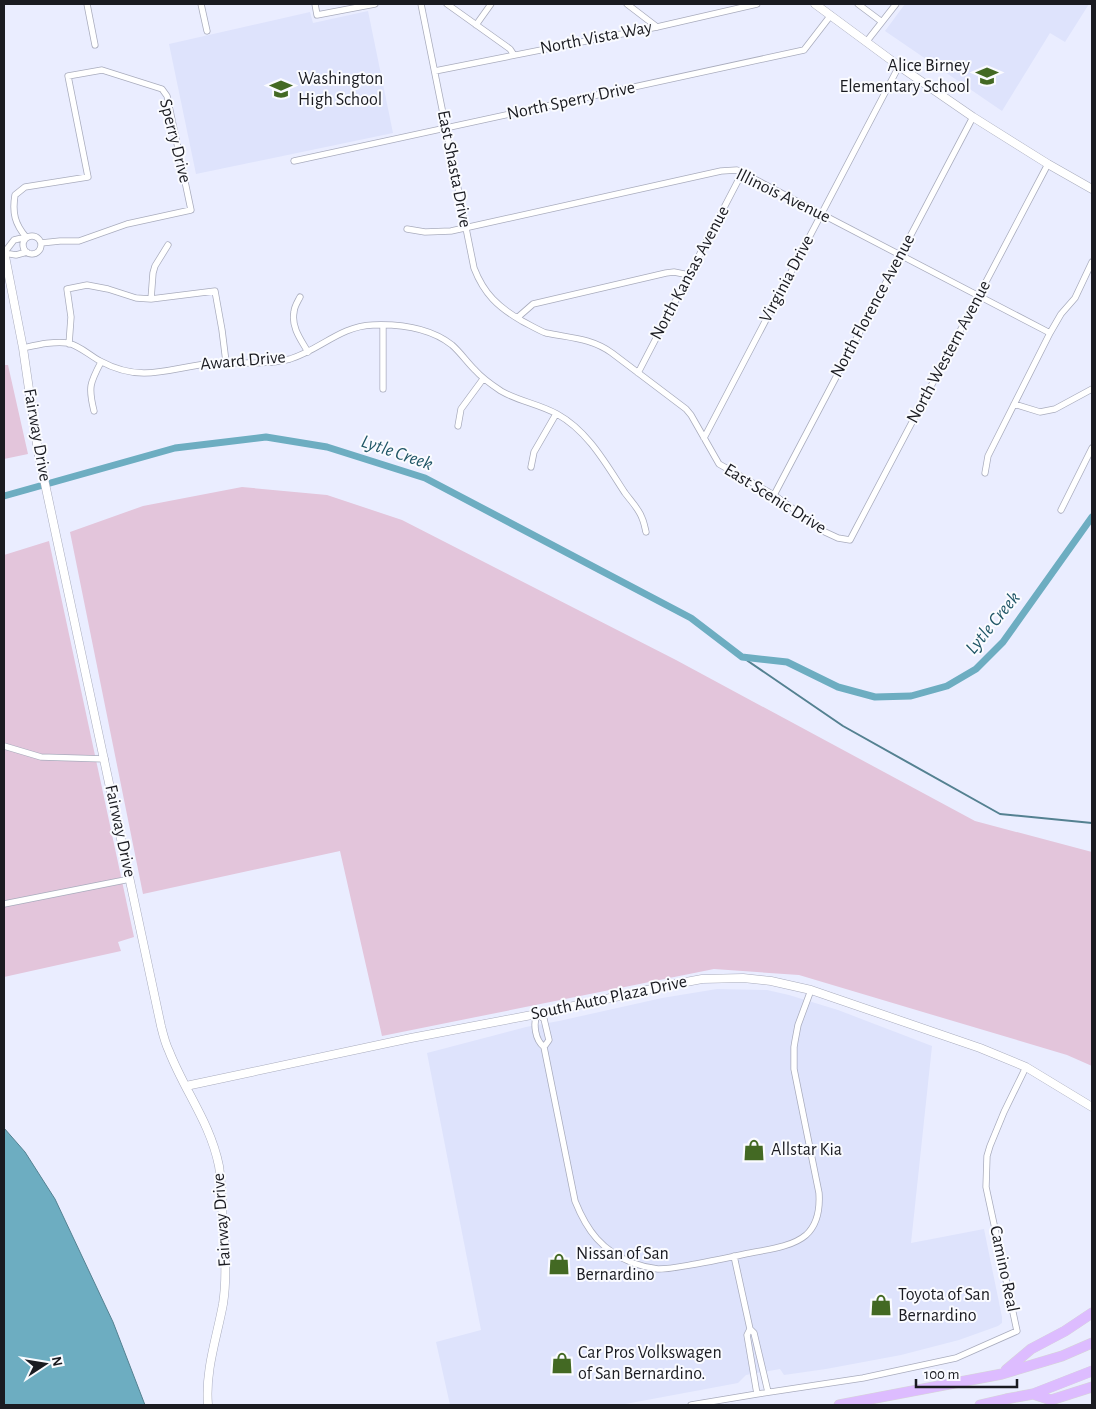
<svg xmlns="http://www.w3.org/2000/svg" width="1096" height="1409" font-family="'Alegreya Sans',sans-serif">
<style>
.built{fill:#dee3fc}
.green{fill:#e3c5db}
.water{fill:#6dadc1;stroke:#548191}
.lines{fill:none;stroke-linecap:round;stroke-linejoin:round}
.stream{stroke:#548191;stroke-width:2}
.canal{stroke:#6dadc1;stroke-width:7}
.street-casing{stroke:#a9acbd;stroke-width:7}
.secondary-casing{stroke:#a9acbd;stroke-width:9}
.highway-casing{stroke:#d6d6d7;stroke-width:11}
.street{stroke:#fff;stroke-width:5.5}
.secondary{stroke:#fff;stroke-width:8}
.highway{stroke:#ddbcff;stroke-width:10}
.labels{text-anchor:middle;dominant-baseline:central;stroke-width:4;stroke-linejoin:round;paint-order:stroke}
.street-label{font-size:18px;fill:#1a1b21;stroke:#fafbff}
.poi-label{font-size:18px;fill:#1a1b21;stroke:#fafbff;text-anchor:start}
.water-label{font-size:19px;font-style:italic;fill:#215767;stroke:#fafbff}
</style>
<rect width="100%" height="100%" fill="#eaedff"/>
<path class="built" d="M 905,4 L 1089,4 L 1065,42 L 1050,33 L 1002,111 L 885,31 Z
M 368,11 L 393,133 L 196,174 L 169,44 L 310,12 L 313,23 Z
M 717,989 L 767,990 L 789,995 L 838,1010 L 932,1046 L 911,1243 L 984,1229 L 1002,1317 L 1002,1323 L 998,1326 L 959,1340 L 901,1355 L 826,1369 L 784,1375 L 780,1369 L 746,1375 L 738,1383 L 620,1405 L 450,1405 L 436,1342 L 481,1330 L 427,1053 L 526,1027 L 559,1021 L 662,998 Z"/>
<path class="green" d="M 4,365 L 8,365 L 28,454 L 4,459 Z
M 242,487 L 327,495 L 402,520 L 676,660 L 975,821 L 1092,852 L 1092,1066 L 1067,1055 L 799,975 L 714,969 L 382,1036 L 340,851 L 143,894 L 70,532 L 143,506 Z
M 49,541 L 134,937 L 118,942 L 121,951 L 4,977 L 4,555 Z"/>
<path class="water" d="M 4,1128 L 25,1152 L 55,1199 L 113,1322 L 145,1405 L 4,1405 Z"/>
<g class="lines">
<path class="stream" d="M 742,657 L 843,726 L 1000,814 L 1092,823"/>
<path class="canal" d="M 4,496 L 175,448 L 266,437 L 327,447 L 425,478 L 691,618 L 742,657 L 787,662 L 838,687 L 875,697 L 911,696 L 947,686 L 976,669 L 1003,642 L 1092,517"/>
<g class="street-casing">
<path id="street" d="M 87,4 L 95,45
M 201,4 L 207,31
M 315,4 L 317,15 L 375,4
M 421,4 L 474,268 C 484,294 498,307 522,321 C 530,325 538,330 546,333 C 570,338 591,338 612,353 L 686,409 L 691,415 L 719,464 L 774,495 L 825,532 L 838,538 L 850,540 L 1048,164
M 447,4 L 510,49 L 514,55
M 627,4 L 657,27
M 858,4 L 882,22
M 476,25 L 491,4
M 867,41 L 896,4
M 435,71 L 657,27 L 757,4
M 294,161 L 804,50 L 831,15
M 407,229 L 425,232 L 451,231 L 721,171 L 737,170 L 1050,333
M23 245a9 9 0 1 1 18 0a9 9 0 1 1-18 0Z
M 27,252 L 16,255 L 4,253 L 14,240 L 26,237 C 15,224 12,213 15,195 L 25,187 L 88,177 L 68,76 L 102,70 L 162,89 L 167,96 L 191,210 L 127,224 L 79,241 L 60,241 L 41,243
M 300,297 C 298,301 294,307 294,312 C 291,327 301,340 308,352
M 151,299 L 153,273 L 155,266 L 168,245
M 517,318 L 533,304 L 666,273 L 674,272 L 689,275
M 69,344 L 71,317 L 67,289 L 87,285 L 108,289 L 136,298 L 151,299 L 215,291 L 222,330 L 226,362
M 23,348 C 37,345 53,341 68,343 C 80,346 89,355 100,361 C 113,368 129,373 144,373 C 165,373 186,366 207,364 C 234,361 264,366 290,359 C 320,350 340,326 373,325 C 400,324 430,328 452,345 C 460,352 467,362 475,370 C 482,378 492,385 501,391 C 518,401 539,404 557,414 C 588,431 606,464 625,493 C 631,501 639,509 642,518 C 644,522 645,528 646,532
M 638,373 L 742,173
M 383,389 L 383,325
M 1014,404 L 1040,412 L 1055,409 L 1092,389
M 94,411 C 88,387 90,383 101,362
M 458,426 L 461,409 L 483,379
M 704,438 L 899,66
M 531,467 L 534,452 L 556,414
M 985,473 L 988,456 L 1050,333 L 1061,314 L 1075,298 L 1092,262
M 774,495 L 973,117
M 1061,510 L 1092,448
M 4,746 L 41,757 L 105,759
M 4,904 L 130,879
M 544,1047 L 549,1040 L 544,1019 L 537,1014 C 533,1024 535,1040 544,1047 L 575,1201 C 587,1231 602,1251 633,1263 C 641,1266 649,1268 658,1269 C 671,1269 684,1266 696,1264 C 712,1261 728,1258 745,1254 C 763,1250 791,1248 806,1235 C 818,1224 820,1208 819,1193 L 794,1069 L 794,1047 L 795,1041 L 798,1025 L 811,990
M 734,1256 L 750,1329 L 754,1333 L 768,1392
M 750,1329 L 747,1335 L 757,1394
M 691,1405 L 757,1394 L 863,1378 L 956,1358 L 1017,1331 L 986,1187 L 987,1156 L 990,1146 L 1004,1112 L 1026,1067"/>
</g>
<g class="secondary-casing">
<path id="secondary" d="M 815,4 L 899,66 L 973,117 L 1048,164 L 1092,189
M 4,251 L 23,348 L 38,451 L 161,1026 C 163,1034 165,1043 169,1051 C 185,1092 210,1122 219,1166 C 222,1186 222,1207 223,1227 C 225,1253 227,1278 223,1304 C 217,1337 205,1370 208,1405
M 186,1086 L 411,1038 L 537,1014 L 670,985 L 702,979 L 743,978 L 771,981 L 811,990 L 980,1048 L 1026,1067 L 1092,1107"/>
</g>
<g class="highway-casing">
<path id="highway" d="M 1006,1370 L 1031,1349 L 1065,1331 L 1092,1313
M 1033,1394 L 1051,1400 L 1092,1387
M 839,1405 L 1002,1374 L 1062,1356 L 1092,1343
M 980,1405 L 1006,1399 L 1033,1394 L 1092,1371"/>
</g>
<use href="#street" class="street"/>
<use href="#secondary" class="secondary"/>
<use href="#highway" class="highway"/>
</g>
<defs>
<g id="school-bare" transform="scale(1.725)"><path d="M0-5L7-2L0 1L-7-2ZM-4 1L0 2.5L4 1V4Q0 6-4 4Z" fill="#436923" stroke="#fafbff" stroke-width="2.5" paint-order="stroke"/></g>
<g id="shop-bare" transform="scale(1.725)"><path d="M-5-2.5h2.3a2.7 3.5 0 0 1 5.4 0H5L5.5 6h-11ZM-1.5-2.5h3a1.5 2.3 0 0 0-3 0Z" fill="#436923" stroke="#fafbff" stroke-width="2.5" paint-order="stroke"/></g>
</defs>
<g fill-rule="evenodd">
<use href="#school-bare" x="987" y="76"/>
<use href="#school-bare" x="281" y="89"/>
<use href="#shop-bare" x="754" y="1150"/>
<use href="#shop-bare" x="559" y="1264"/>
<use href="#shop-bare" x="881" y="1305"/>
<use href="#shop-bare" x="562" y="1363"/>
</g>
<g class="labels">
<g class="street-label">
<text transform="translate(596 38) rotate(-11)">North Vista Way</text>
<text transform="translate(571 101) rotate(-12)">North Sperry Drive</text>
<text transform="translate(175 141) rotate(76)">Sperry Drive</text>
<text transform="translate(454 169) rotate(79)">East Shasta Drive</text>
<text transform="translate(783 196) rotate(26)">Illinois Avenue</text>
<text transform="translate(690 273) rotate(-62)">North Kansas Avenue</text>
<text transform="translate(787 279) rotate(-62)">Virginia Drive</text>
<text transform="translate(873 306) rotate(-62)">North Florence Avenue</text>
<text transform="translate(949 352) rotate(-62)">North Western Avenue</text>
<text transform="translate(243 361) rotate(-5)">Award Drive</text>
<text transform="translate(37 435) rotate(80)">Fairway Drive</text>
<text transform="translate(775 499) rotate(32)">East Scenic Drive</text>
<text transform="translate(120 831) rotate(78)">Fairway Drive</text>
<text transform="translate(609 998) rotate(-12)">South Auto Plaza Drive</text>
<text transform="translate(222 1220) rotate(-94)">Fairway Drive</text>
<text transform="translate(1004 1269) rotate(78)">Camino Real</text>
</g>
<g class="poi-label">
<text x="970" y="66" text-anchor="end">Alice Birney<tspan x="970" dy="21">Elementary School</tspan></text>
<text x="298" y="79">Washington<tspan x="298" dy="21">High School</tspan></text>
<text x="771" y="1150">Allstar Kia</text>
<text x="576" y="1254">Nissan of San<tspan x="576" dy="21">Bernardino</tspan></text>
<text x="898" y="1295">Toyota of San<tspan x="898" dy="21">Bernardino</tspan></text>
<text x="578" y="1353">Car Pros Volkswagen<tspan x="578" dy="21">of San Bernardino.</tspan></text>
</g>
<g class="water-label">
<text transform="translate(397 453) rotate(19)">Lytle Creek</text>
<text transform="translate(993 623) rotate(-51)">Lytle Creek</text>
</g>
</g>
<rect width="1096" height="1409" fill="none" stroke="#1a1b21" stroke-width="10"/>
<g transform="translate(45 1364) rotate(78)" stroke="#fafbff" stroke-width="4" paint-order="stroke">
<path d="M0-4L9 19L0 12L-9 19Z" fill="#1a1b21"/>
<text y="-8" font-size="14" font-weight="bold" text-anchor="middle" fill="#1a1b21">N</text>
</g>
<path d="M916 1379v8h101v-8" fill="none" stroke="#1a1b21" stroke-width="2.5"/>
<text x="924" y="1379" font-size="15" fill="#1a1b21" stroke="#fafbff" stroke-width="4" paint-order="stroke">100 m</text>
</svg>
